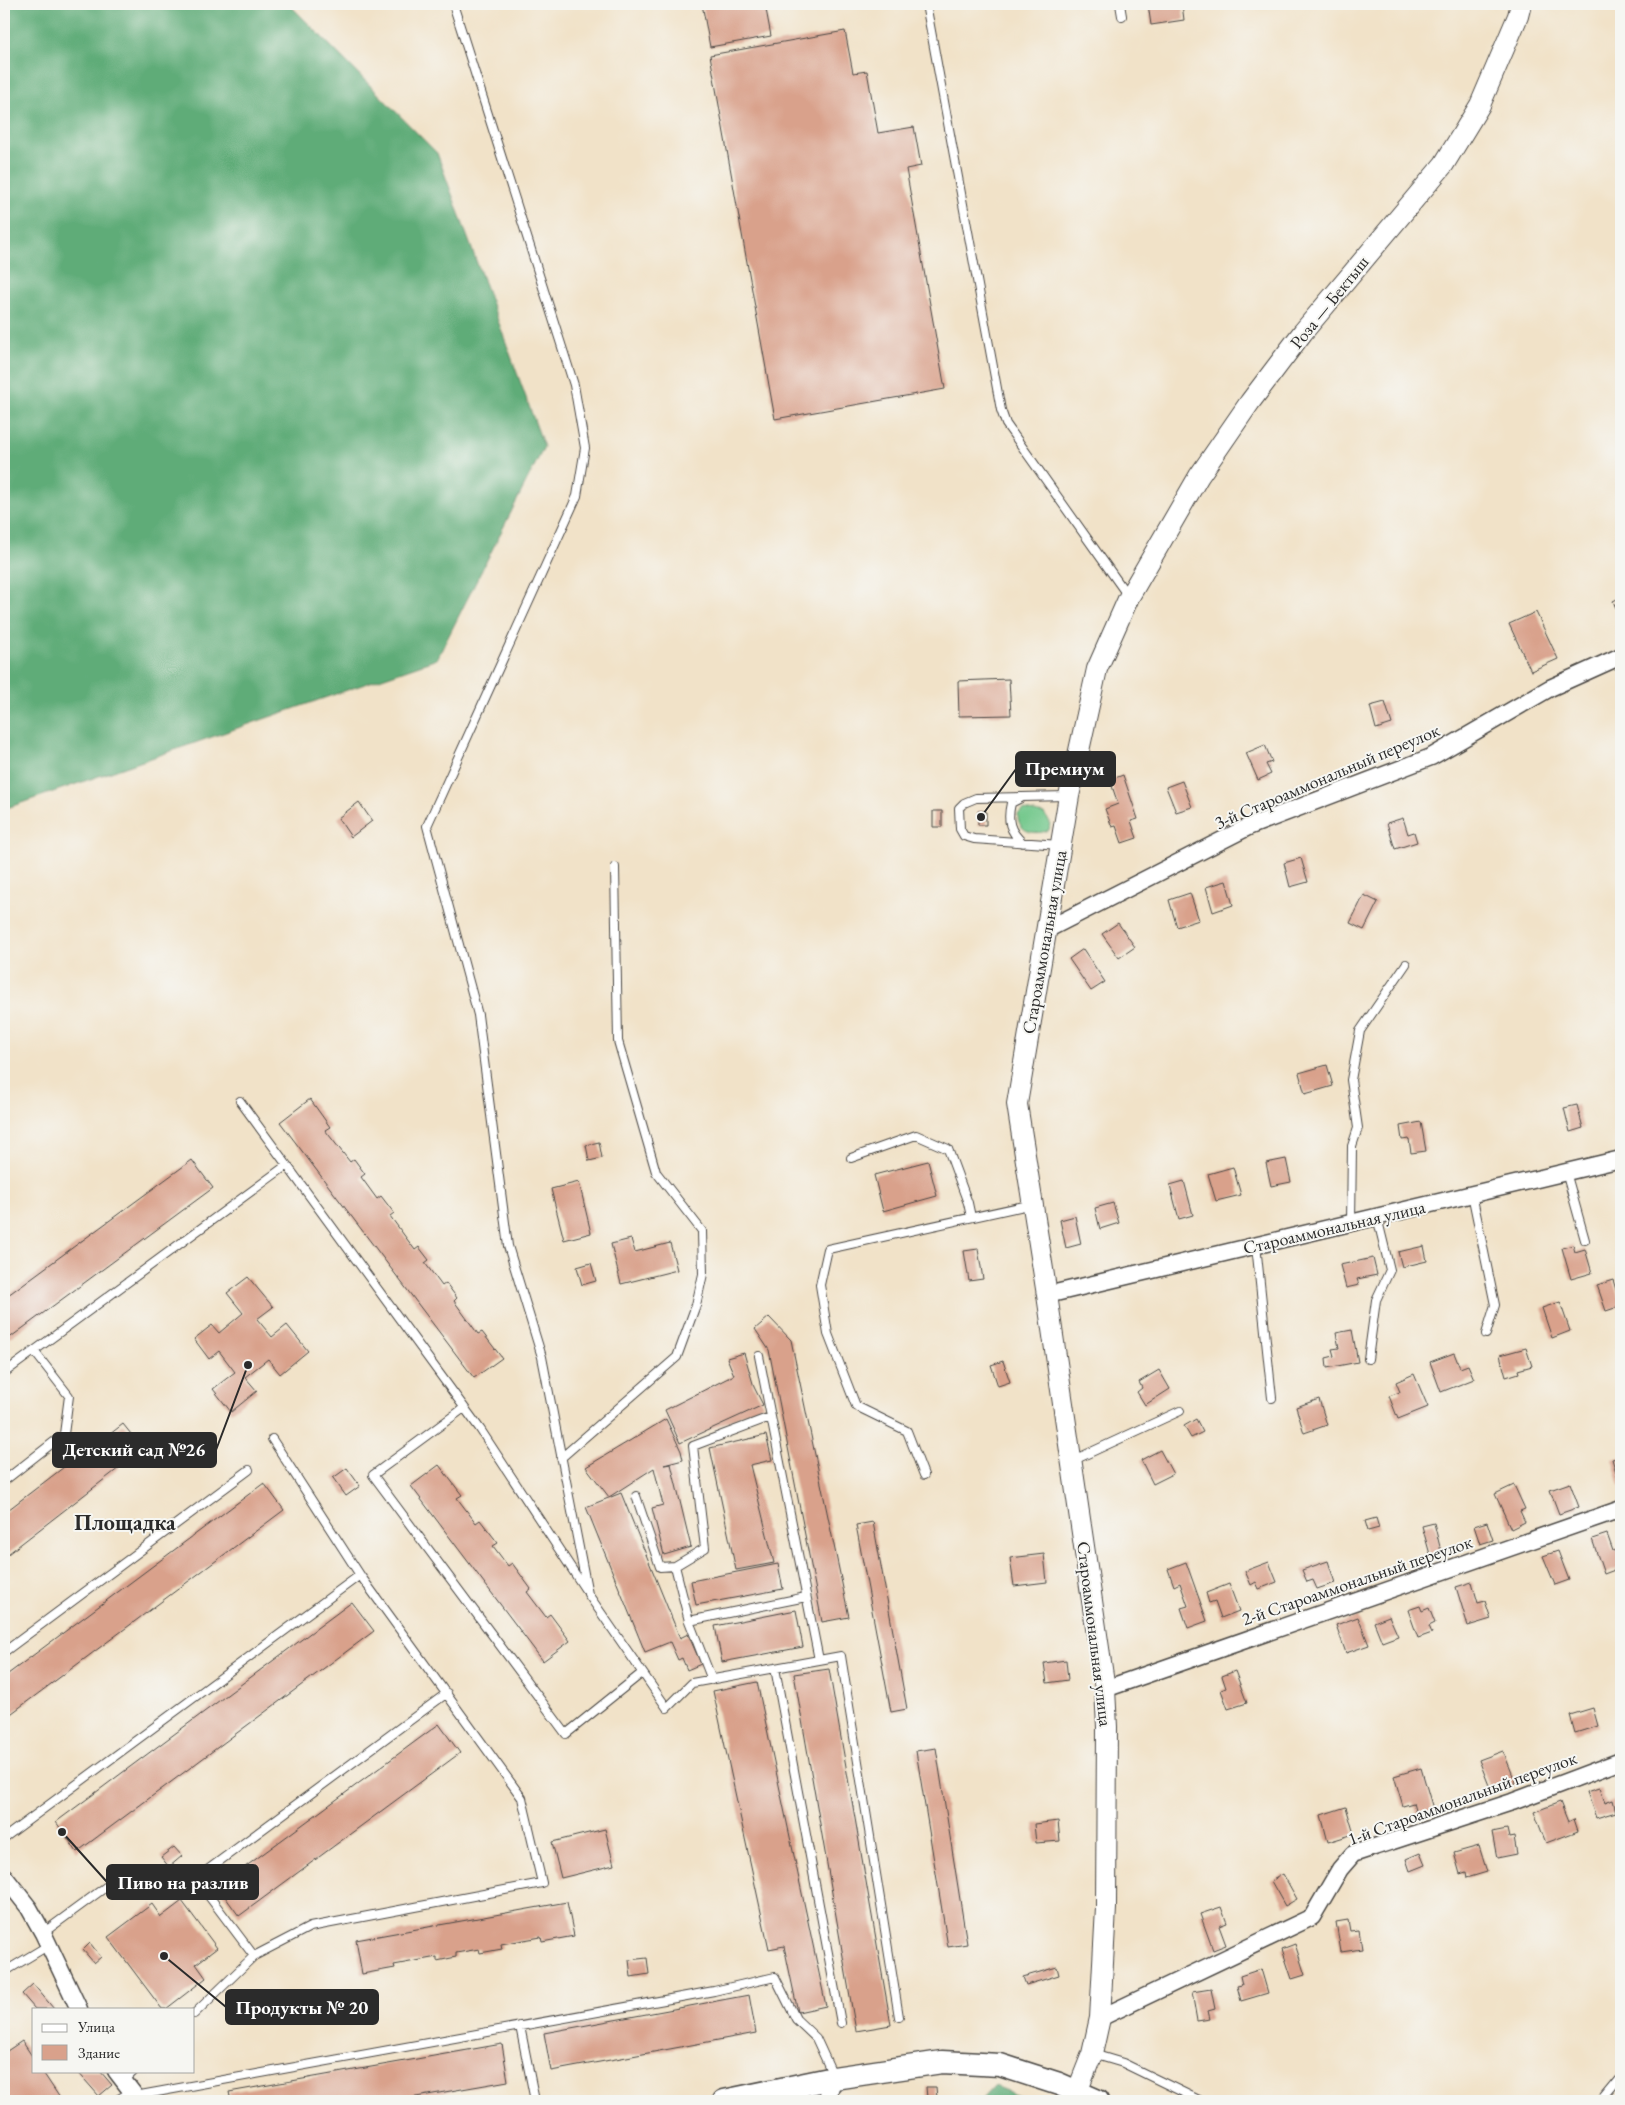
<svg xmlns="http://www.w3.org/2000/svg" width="1625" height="2105" font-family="'EB Garamond',serif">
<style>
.green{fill:#73c88c;stroke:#4f7a5c}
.forest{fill:#5eac78;stroke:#446c52}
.building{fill:#d9a18b}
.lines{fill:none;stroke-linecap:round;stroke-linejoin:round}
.service-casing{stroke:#494643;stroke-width:10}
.minor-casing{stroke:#494643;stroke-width:19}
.tertiary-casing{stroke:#494643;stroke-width:22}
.secondary-casing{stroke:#494643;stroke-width:25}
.service{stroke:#fff;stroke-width:8}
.minor{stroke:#fff;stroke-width:16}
.tertiary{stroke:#fff;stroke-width:20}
.secondary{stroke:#fff;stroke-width:22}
.labels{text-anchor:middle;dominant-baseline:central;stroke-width:4;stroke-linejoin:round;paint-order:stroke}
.street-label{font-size:18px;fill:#2b2b2b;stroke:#f6f6f2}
.district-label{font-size:22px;font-weight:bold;fill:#2b2b2b;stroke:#f6f6f2}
.leader{fill:none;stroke:#2b2b2b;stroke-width:2}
.callout-dot{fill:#2b2b2b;stroke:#f6f6f2;stroke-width:2}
.callout{fill:#2b2b2b;stroke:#2b2b2b;stroke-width:2}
.callout-label{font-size:19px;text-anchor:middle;font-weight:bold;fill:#fff}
</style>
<rect width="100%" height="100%" fill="#f6f6f2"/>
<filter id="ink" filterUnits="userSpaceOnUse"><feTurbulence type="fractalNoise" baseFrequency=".02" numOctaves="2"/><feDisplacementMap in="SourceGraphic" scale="10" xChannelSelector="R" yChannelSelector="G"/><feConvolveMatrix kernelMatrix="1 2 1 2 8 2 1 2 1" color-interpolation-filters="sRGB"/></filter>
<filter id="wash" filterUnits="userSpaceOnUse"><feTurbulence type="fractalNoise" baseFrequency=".0096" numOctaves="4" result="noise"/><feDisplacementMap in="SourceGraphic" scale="20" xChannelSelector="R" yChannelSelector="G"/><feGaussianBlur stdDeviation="1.12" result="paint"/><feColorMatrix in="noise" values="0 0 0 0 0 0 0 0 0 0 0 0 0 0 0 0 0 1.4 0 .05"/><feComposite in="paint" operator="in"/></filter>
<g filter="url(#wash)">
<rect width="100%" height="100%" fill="#f1e2c8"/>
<path class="green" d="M 1024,810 L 1044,814 L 1050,822 L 1049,830 C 1035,836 1017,832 1018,814 Z"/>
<path class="forest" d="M 4,4 L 289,4 L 437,153 L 544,447 L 437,659 L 4,809 Z
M 994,2086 L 1032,2101 L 982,2101 L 981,2100 Z"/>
<g id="blocks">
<path class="building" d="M 702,4 L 765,4 L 771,36 L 710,47 Z
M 1148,4 L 1182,4 L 1184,20 L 1151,25 Z
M 845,31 L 853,73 L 867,71 L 878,133 L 914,127 L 921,166 L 906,169 L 945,389 L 775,419 L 710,55 Z
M 1621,597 L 1621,620 L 1613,601 Z
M 1536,612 L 1558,659 L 1531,671 L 1509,624 Z
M 1009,679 L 1011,715 L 959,716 L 958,681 Z
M 1385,702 L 1392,724 L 1376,729 L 1370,706 Z
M 1265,745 L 1272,762 L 1266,764 L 1271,774 L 1258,780 L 1246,753 Z
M 1123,775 L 1138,819 L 1131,821 L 1137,838 L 1122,843 L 1116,826 L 1112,827 L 1105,809 L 1118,804 L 1110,780 Z
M 1182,781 L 1192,807 L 1176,812 L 1166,787 Z
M 359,802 L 372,821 L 351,837 L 338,818 Z
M 933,811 L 942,811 L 942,827 L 933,827 Z
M 978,811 L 986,811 L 986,825 L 978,825 Z
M 1403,818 L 1408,834 L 1414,832 L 1417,842 L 1395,849 L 1387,823 Z
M 1301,858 L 1308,882 L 1290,887 L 1284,863 Z
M 1226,881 L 1233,905 L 1213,912 L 1206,887 Z
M 1190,893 L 1199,920 L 1177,927 L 1169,900 Z
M 1364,895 L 1378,902 L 1364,930 L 1350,923 Z
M 1118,923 L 1135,947 L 1119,958 L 1102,934 Z
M 1083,949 L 1105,982 L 1091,991 L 1069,959 Z
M 1327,1065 L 1333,1086 L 1305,1094 L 1299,1073 Z
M 310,1099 L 330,1127 L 325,1130 L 350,1162 L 354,1159 L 365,1174 L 361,1177 L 377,1199 L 381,1196 L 394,1213 L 390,1216 L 415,1250 L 419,1247 L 429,1260 L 425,1263 L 442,1286 L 446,1283 L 457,1298 L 454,1301 L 478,1334 L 482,1332 L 502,1358 L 474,1378 L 280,1122 Z
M 1577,1105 L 1583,1128 L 1570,1132 L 1564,1108 Z
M 1421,1122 L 1426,1151 L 1411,1153 L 1409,1139 L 1402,1140 L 1400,1126 Z
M 599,1142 L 602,1158 L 589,1161 L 586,1145 Z
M 1286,1159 L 1291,1182 L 1271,1186 L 1266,1163 Z
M 192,1160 L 213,1188 L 4,1342 L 4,1298 Z
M 928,1161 L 937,1196 L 883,1211 L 874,1175 Z
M 1233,1167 L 1241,1195 L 1216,1201 L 1208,1174 Z
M 1184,1181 L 1193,1215 L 1179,1219 L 1170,1185 Z
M 579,1182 L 591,1233 L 564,1240 L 551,1189 Z
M 1113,1203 L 1119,1223 L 1100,1229 L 1095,1208 Z
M 1075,1216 L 1081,1244 L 1066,1248 L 1060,1220 Z
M 631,1239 L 635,1252 L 670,1243 L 677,1270 L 621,1284 L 611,1244 Z
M 1573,1245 L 1575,1252 L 1585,1249 L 1592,1273 L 1571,1279 L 1562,1248 Z
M 1424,1246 L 1427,1261 L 1402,1267 L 1398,1252 Z
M 978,1249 L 983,1279 L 969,1281 L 964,1251 Z
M 1373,1258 L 1377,1275 L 1357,1279 L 1359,1285 L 1346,1288 L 1340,1265 Z
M 591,1263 L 596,1281 L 582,1285 L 577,1267 Z
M 248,1277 L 273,1307 L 257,1319 L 272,1337 L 287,1325 L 308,1351 L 280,1374 L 268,1359 L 245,1377 L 257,1391 L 231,1412 L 213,1389 L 235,1372 L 219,1351 L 209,1359 L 194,1339 L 212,1325 L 219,1333 L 243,1313 L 227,1293 Z
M 1613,1280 L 1621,1306 L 1606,1311 L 1597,1285 Z
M 1560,1302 L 1570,1331 L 1552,1338 L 1542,1308 Z
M 769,1317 L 791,1340 L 849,1617 L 822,1622 L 769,1350 L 755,1329 Z
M 1352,1330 L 1358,1362 L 1327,1368 L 1326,1358 L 1334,1356 L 1332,1349 L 1339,1348 L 1336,1333 Z
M 1526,1348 L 1532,1366 L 1518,1370 L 1519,1373 L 1506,1377 L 1500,1355 Z
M 744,1353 L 754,1387 L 763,1405 L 680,1443 L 665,1410 L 734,1375 L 727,1358 Z
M 1454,1353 L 1460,1368 L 1468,1365 L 1474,1379 L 1441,1392 L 1430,1362 Z
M 1003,1361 L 1010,1382 L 998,1386 L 991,1365 Z
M 1159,1370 L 1170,1389 L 1145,1405 L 1137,1392 L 1142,1388 L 1139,1382 Z
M 1414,1374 L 1428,1407 L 1398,1419 L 1389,1396 L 1400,1392 L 1396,1382 Z
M 1319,1399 L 1327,1425 L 1304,1433 L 1296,1407 Z
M 666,1419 L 681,1451 L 683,1460 L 664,1465 L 671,1464 L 691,1547 L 664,1555 L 652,1508 L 663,1505 L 654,1468 L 609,1497 L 586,1467 Z
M 1196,1419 L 1203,1432 L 1191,1438 L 1184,1426 Z
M 123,1424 L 143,1449 L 126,1464 L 105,1438 Z
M 766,1435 L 772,1460 L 750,1465 L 774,1563 L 736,1570 L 710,1448 Z
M 98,1441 L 119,1468 L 4,1557 L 4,1513 Z
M 1160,1450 L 1173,1474 L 1153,1484 L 1141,1460 Z
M 1621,1457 L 1621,1489 L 1612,1459 Z
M 439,1465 L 462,1495 L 457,1498 L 476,1523 L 480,1520 L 498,1543 L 493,1546 L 508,1566 L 512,1563 L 531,1589 L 527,1592 L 546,1617 L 550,1614 L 570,1641 L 543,1661 L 411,1486 Z
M 347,1468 L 360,1486 L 346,1496 L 333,1478 Z
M 264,1483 L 284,1510 L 4,1719 L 4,1677 Z
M 1570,1483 L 1579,1507 L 1559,1514 L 1550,1490 Z
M 1514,1485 L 1525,1509 L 1520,1511 L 1525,1522 L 1511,1529 L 1495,1494 Z
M 621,1493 L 680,1638 L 688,1634 L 701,1664 L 687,1670 L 682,1658 L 678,1660 L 670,1642 L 645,1652 L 586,1507 Z
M 1376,1518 L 1379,1528 L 1368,1531 L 1365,1521 Z
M 873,1522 L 907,1709 L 891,1712 L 856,1525 Z
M 1487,1522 L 1493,1540 L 1480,1544 L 1474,1526 Z
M 1434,1523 L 1442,1555 L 1431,1558 L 1422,1526 Z
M 1607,1534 L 1613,1551 L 1618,1549 L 1621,1561 L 1618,1562 L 1620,1568 L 1604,1574 L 1592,1539 Z
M 1558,1551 L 1569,1580 L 1555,1585 L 1543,1556 Z
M 1044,1554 L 1047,1582 L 1014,1586 L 1010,1558 Z
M 1328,1561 L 1335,1583 L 1317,1589 L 1313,1580 L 1307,1582 L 1302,1570 Z
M 1186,1562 L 1207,1621 L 1188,1628 L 1181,1608 L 1188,1606 L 1180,1583 L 1174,1586 L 1168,1569 Z
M 1269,1562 L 1277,1582 L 1259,1589 L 1256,1582 L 1251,1585 L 1245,1571 Z
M 778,1564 L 783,1589 L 696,1605 L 691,1581 Z
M 1472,1582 L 1478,1603 L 1485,1601 L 1491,1619 L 1468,1626 L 1456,1587 Z
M 1229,1584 L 1239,1611 L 1221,1618 L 1215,1601 L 1209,1603 L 1206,1593 Z
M 352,1602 L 374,1631 L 77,1852 L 56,1822 Z
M 1420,1606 L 1422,1611 L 1429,1608 L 1435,1623 L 1429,1626 L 1432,1633 L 1418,1638 L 1408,1610 Z
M 796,1610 L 803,1647 L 722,1662 L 715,1626 Z
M 1389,1616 L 1398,1636 L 1382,1642 L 1374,1622 Z
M 1358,1617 L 1369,1645 L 1346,1653 L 1336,1625 Z
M 1066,1660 L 1068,1680 L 1047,1683 L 1044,1663 Z
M 829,1669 L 891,2025 L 856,2031 L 794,1674 Z
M 1235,1671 L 1247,1703 L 1228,1709 L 1221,1690 L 1226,1688 L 1222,1676 Z
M 757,1682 L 826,2006 L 798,2012 L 784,1946 L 769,1949 L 713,1691 Z
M 1593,1708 L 1598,1726 L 1575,1733 L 1570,1715 Z
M 439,1724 L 460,1753 L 239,1916 L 218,1887 Z
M 936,1748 L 967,1944 L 948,1947 L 916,1751 Z
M 1503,1751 L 1516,1783 L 1492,1793 L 1479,1760 Z
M 1421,1768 L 1433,1809 L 1416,1814 L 1413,1803 L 1403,1806 L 1394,1776 Z
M 1600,1788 L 1605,1803 L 1613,1800 L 1616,1812 L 1596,1818 L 1587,1792 Z
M 1560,1802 L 1568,1822 L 1574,1819 L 1578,1831 L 1546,1843 L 1534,1812 Z
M 1346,1807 L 1354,1834 L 1328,1842 L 1321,1815 Z
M 1058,1821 L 1060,1841 L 1036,1843 L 1034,1824 Z
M 605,1829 L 614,1865 L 561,1878 L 552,1842 Z
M 1507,1829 L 1509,1838 L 1514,1837 L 1517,1854 L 1497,1858 L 1492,1832 Z
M 1479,1846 L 1487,1872 L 1467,1878 L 1466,1872 L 1460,1874 L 1454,1853 Z
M 174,1847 L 182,1856 L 169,1867 L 161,1857 Z
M 1420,1853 L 1425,1865 L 1410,1871 L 1406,1859 Z
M 1283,1874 L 1297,1899 L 1285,1906 L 1271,1881 Z
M 182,1901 L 217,1948 L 196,1964 L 206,1978 L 166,2009 L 162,2009 L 108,1937 L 152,1904 L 161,1917 Z
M 567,1902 L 574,1936 L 542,1942 L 541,1937 L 501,1944 L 502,1949 L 480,1953 L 479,1949 L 456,1953 L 456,1957 L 437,1961 L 437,1957 L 394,1965 L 395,1968 L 362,1974 L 356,1940 Z
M 1221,1907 L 1227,1923 L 1219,1926 L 1226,1945 L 1213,1950 L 1200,1914 Z
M 1348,1920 L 1350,1931 L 1359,1930 L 1362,1949 L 1341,1952 L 1336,1922 Z
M 90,1943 L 101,1957 L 94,1963 L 83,1950 Z
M 1295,1944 L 1305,1975 L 1292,1979 L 1282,1949 Z
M 647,1958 L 649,1974 L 631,1977 L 629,1960 Z
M 1057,1967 L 1059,1975 L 1026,1985 L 1023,1977 Z
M 1261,1969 L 1268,1993 L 1241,2001 L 1237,1986 L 1242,1985 L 1240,1976 Z
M 33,1984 L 54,2009 L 35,2009 L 22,1994 Z
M 1211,1989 L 1215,2009 L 1208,2011 L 1210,2019 L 1197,2021 L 1192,1992 Z
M 749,1995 L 756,2033 L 551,2071 L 544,2033 Z
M 22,2041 L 34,2059 L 34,2071 L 42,2071 L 62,2101 L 4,2101 L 4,2053 Z
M 502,2044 L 508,2081 L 393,2101 L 231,2101 L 229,2092 Z
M 77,2071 L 100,2071 L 112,2085 L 99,2096 Z
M 926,2087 L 936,2087 L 937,2098 L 927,2098 Z"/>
</g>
</g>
<g filter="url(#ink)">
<use href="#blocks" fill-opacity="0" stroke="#494643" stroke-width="1"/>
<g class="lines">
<g class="service-casing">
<path id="service" d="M 453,4 L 574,385 L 585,448 L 577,496 L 427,826 L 478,1015 L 508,1246 L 542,1357 L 588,1594 L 667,1708 L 692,1683 L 775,1668 L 841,2023
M 926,4 L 1001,410 L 1006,424 L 1128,596
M 1120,4 L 1122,16
M 1021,798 L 1011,803 C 1007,820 1009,831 1023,843
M 1060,845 L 974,839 L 964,836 L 960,829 L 959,808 L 964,803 L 976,798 L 1067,796
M 240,1101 L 480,1429 L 585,1589
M 851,1158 L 916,1135 L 948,1149 L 968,1203 L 971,1217
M 1566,1172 L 1585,1240
M 1472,1194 L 1495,1305 L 1486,1334
M 1351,1223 L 1352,1146 L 1358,1128 L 1351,1080 L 1360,1031 L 1406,964
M 1256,1245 L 1272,1398
M 759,1356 L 819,1660
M 1368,1359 L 1376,1300 L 1390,1270 L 1377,1217
M 4,1373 L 287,1165
M 464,1408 L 373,1475 L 566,1734 L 642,1673
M 561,1458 L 677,1357 L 696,1305 L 703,1274 L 702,1231 L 656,1172 L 618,1041 L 615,867
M 1074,1460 L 1180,1411
M 924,1475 L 907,1431 L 856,1406 L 828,1334 L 820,1285 L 828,1249 L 1033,1204
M 4,1481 L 64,1434 L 69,1396 L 34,1351
M 636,1496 L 660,1567 L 675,1566
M 689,1621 L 806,1597
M 4,1652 L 249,1470
M 775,1668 L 841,1656 L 899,2017
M 712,1680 L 689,1621 L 675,1566 L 705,1548 L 693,1446 L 770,1417
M 4,1838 L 360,1575
M 196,1879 L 254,1956
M 43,1933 L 107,1886 L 183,1888 L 447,1693
M 4,1972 L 49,1945
M 194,2014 L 254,1956 L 310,1927 L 542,1883 L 522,1798 L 360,1575 L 272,1439
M 520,2026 L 535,2101
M 1093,2054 L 1123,2063 L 1201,2101
M 124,2081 L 134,2071
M 135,2096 L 714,1991 L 775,1977 L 796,2019 L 816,2038 L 833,2075
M 115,2101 L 131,2092
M 1602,2101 L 1621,2078"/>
</g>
<g class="minor-casing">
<path id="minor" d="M 1046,930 L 1248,827 L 1431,757 L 1550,688 L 1621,656
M 1047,1295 L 1621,1159
M 1105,1689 L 1621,1509
M 4,1876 L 29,1908 L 43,1933 L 79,2009
M 1100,2018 L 1312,1917 L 1340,1869 L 1353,1854 L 1512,1802 L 1621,1761
M 116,2071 L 139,2101
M 826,2101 L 834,2078"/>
</g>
<g class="tertiary-casing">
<path id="tertiary" d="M 1077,2092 L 1092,2054 L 1100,2018 L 1106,1908 L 1107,1727 L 1105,1689 L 1047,1295 L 1017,1104 L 1069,796 L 1097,669 L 1129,597 L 1199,476 L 1250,402 L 1303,332 L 1444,164 L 1480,105 L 1518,16 L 1521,4"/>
</g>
<g class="secondary-casing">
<path id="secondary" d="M 724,2101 L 834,2078 L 942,2062 L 1000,2065 L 1059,2084 L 1098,2101"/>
</g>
<use href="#service" class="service"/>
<use href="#minor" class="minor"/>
<use href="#tertiary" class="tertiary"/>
<use href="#secondary" class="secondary"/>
</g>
</g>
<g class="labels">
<g class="street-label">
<text transform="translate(1329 302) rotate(-51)">Роза — Бектыш</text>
<text transform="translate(1327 776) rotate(-23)">3-й Староаммональный переулок</text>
<text transform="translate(1044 942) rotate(-80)">Староаммональная улица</text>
<text transform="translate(1334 1227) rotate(-13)">Староаммональная улица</text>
<text transform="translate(1357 1580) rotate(-19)">2-й Староаммональный переулок</text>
<text transform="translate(1095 1634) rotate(83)">Староаммональная улица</text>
<text transform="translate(1462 1798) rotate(-20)">1-й Староаммональный переулок</text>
</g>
<g class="district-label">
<text x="125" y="1522">Площадка</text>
</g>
</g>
<path class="leader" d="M981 817L1016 769M248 1365L216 1450M62 1832L107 1882M164 1956L226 2007"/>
<g class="callout-dot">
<circle cx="981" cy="817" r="5"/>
<circle cx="248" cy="1365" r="5"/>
<circle cx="62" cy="1832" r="5"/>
<circle cx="164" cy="1956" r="5"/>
</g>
<g class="callout">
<rect x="1016" y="752" width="99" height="34" rx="5"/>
<rect x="53" y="1433" width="163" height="34" rx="5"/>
<rect x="107" y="1865" width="151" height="34" rx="5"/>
<rect x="226" y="1990" width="152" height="34" rx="5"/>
</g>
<g class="callout-label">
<text x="1065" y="775">Премиум</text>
<text x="134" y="1456">Детский сад №26</text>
<text x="183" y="1889">Пиво на разлив</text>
<text x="302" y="2014">Продукты № 20</text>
</g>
<rect width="1625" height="2105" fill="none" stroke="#f6f6f2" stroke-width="20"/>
<rect x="32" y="2008" width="162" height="65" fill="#f6f6f2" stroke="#a5a5a2"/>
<rect x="42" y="2024" width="25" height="8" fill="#ffffff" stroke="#a5a5a2"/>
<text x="78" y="2032" font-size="15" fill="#2b2b2b">Улица</text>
<rect x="42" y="2045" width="25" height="15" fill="#d9a18b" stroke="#a5a5a2"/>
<text x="78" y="2058" font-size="15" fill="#2b2b2b">Здание</text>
</svg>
